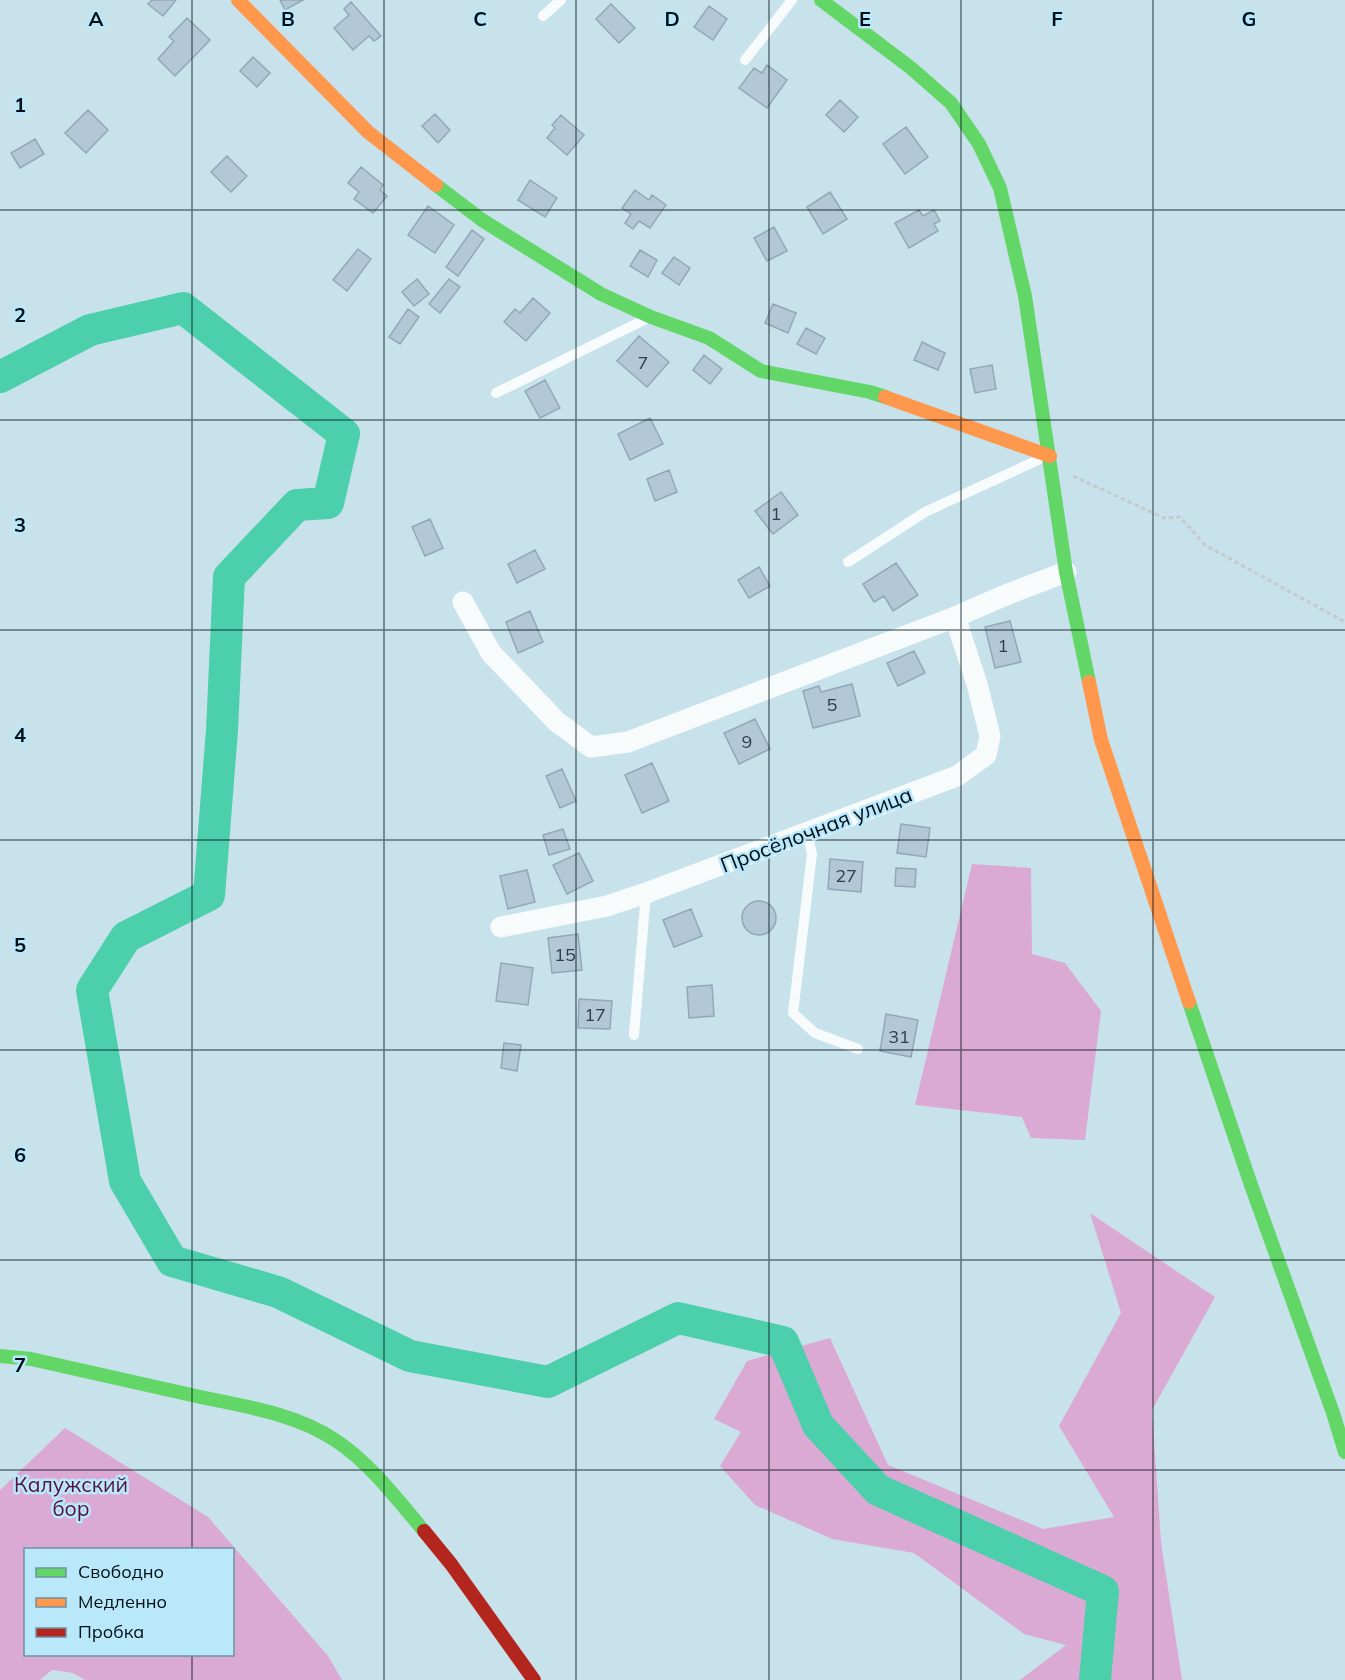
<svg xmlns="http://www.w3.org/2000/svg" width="1345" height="1680" font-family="Mulish,sans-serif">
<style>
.forest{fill:#dbaad4;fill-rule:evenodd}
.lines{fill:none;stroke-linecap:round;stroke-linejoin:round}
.river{stroke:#4bd0ab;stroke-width:32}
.building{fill:#b2c8d6;stroke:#92a8b6;stroke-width:1.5}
.path{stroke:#c4cbce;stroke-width:3;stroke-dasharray:4.5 3;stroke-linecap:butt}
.lane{stroke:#f7fbfc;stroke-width:10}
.street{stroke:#f7fbfc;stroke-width:21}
.fast{stroke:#63d668;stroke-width:14}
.slow{stroke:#ff974d;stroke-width:14}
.jam{stroke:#b3261e;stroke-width:14}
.grid{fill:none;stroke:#000f17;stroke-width:1.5;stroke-opacity:0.55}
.labels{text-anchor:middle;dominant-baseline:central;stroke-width:5;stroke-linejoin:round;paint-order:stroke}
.number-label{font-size:18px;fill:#2e3f49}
.street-label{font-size:21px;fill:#000f17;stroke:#b9e8fb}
.park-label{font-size:21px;fill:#561241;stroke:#b9e8fb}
.grid-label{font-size:20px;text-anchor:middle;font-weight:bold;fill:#000f17;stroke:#b9e8fb;stroke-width:5;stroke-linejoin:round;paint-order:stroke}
</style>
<rect width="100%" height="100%" fill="#c8e2ec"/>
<path class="forest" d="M 972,864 L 1031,868 L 1032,954 L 1065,963 L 1101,1011 L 1085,1140 L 1031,1138 L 1022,1117 L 915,1105 Z
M 1090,1213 L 1215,1297 L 1152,1410 L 1161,1542 L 1182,1680 L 1020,1680 L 1066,1645 L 1024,1634 L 914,1553 L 832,1539 L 755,1505 L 720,1466 L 741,1432 L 714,1419 L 747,1361 L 830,1338 L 888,1465 L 1043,1529 L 1114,1517 L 1059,1426 L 1121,1313 Z
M 65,1428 L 208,1517 L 328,1656 L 342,1680 L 85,1680 L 73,1673 L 52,1670 L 40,1680 L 0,1680 L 0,1490 ZM 26,1550 L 232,1550 L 232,1654 L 26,1654 Z"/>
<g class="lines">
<path class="river" d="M 0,377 L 90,330 L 183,308 L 344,434 L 328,503 L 297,505 L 229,577 L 222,730 L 209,895 L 126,937 L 92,990 L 125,1181 L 172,1261 L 278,1292 L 410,1356 L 548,1382 L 678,1318 L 783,1342 L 818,1425 L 878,1490 L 1103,1591 L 1095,1680"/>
</g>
<path class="building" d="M 152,0 L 176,0 L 163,16 L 148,4 Z
M 280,0 L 303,0 L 285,10 Z
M 351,2 L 381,36 L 374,41 L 369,36 L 353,50 L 334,28 L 349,15 L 344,9 Z
M 611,4 L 635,28 L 619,43 L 596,19 Z
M 709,6 L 727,19 L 713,40 L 694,27 Z
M 187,18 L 210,40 L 175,76 L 158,59 L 174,41 L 169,37 Z
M 253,57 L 270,73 L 257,87 L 240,71 Z
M 767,65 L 787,80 L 767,108 L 739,88 L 754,68 L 762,73 Z
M 840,100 L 858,117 L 844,132 L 826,115 Z
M 88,110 L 108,130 L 86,153 L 65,133 Z
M 435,114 L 450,130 L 438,143 L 422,126 Z
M 561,115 L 584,135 L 567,155 L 547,138 L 555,128 L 552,125 Z
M 906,127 L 928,157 L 905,174 L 883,144 Z
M 35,139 L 44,154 L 20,168 L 11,153 Z
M 227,156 L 247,176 L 231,192 L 211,172 Z
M 361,167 L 383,185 L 380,190 L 387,196 L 373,213 L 354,199 L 359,192 L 348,183 Z
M 530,180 L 557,198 L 545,217 L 518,200 Z
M 635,190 L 649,200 L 652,195 L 666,205 L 650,228 L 639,221 L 633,229 L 625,223 L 631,214 L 622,208 Z
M 830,192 L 847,219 L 823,234 L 807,207 Z
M 428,206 L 454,225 L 435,253 L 408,235 Z
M 919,210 L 923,216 L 934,210 L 940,221 L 934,224 L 938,231 L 909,248 L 895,223 Z
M 774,227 L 787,251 L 767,261 L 754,238 Z
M 472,230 L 484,239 L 458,276 L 446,267 Z
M 358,249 L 371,259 L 347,291 L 333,280 Z
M 640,250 L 657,260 L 648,277 L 630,266 Z
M 674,257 L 690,268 L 679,285 L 662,273 Z
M 417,279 L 429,294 L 414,306 L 402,292 Z
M 449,279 L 460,287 L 440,313 L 429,304 Z
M 533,298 L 550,313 L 526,341 L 504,322 L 515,309 L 520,313 Z
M 773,304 L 796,313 L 788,333 L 765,323 Z
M 408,309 L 419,317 L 400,344 L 389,337 Z
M 806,328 L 825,338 L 816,354 L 797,344 Z
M 639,336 L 669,362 L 647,387 L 617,361 Z
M 922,342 L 945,353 L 938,370 L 914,360 Z
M 704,355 L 722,369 L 710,384 L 693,370 Z
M 992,365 L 996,389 L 975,393 L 970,369 Z
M 545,380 L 560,408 L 540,418 L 525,391 Z
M 650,418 L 663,444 L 630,460 L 618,434 Z
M 669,470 L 677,492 L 655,501 L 647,479 Z
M 781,492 L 798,515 L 773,534 L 755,511 Z
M 430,519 L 443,548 L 425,556 L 412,527 Z
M 535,550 L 545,569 L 517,583 L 508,564 Z
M 896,563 L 918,595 L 893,611 L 884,596 L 874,602 L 863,584 Z
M 759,567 L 770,586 L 749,598 L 738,580 Z
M 530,611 L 543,642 L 518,653 L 506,622 Z
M 1010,621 L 1021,662 L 995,668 L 985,627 Z
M 914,651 L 925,673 L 898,686 L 887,663 Z
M 852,684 L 860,716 L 813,728 L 803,691 L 819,686 L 821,692 Z
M 755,719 L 770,749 L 739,764 L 724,733 Z
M 652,763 L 669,801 L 642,813 L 625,775 Z
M 562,769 L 576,801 L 560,808 L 546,776 Z
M 901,824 L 930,828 L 926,857 L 897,853 Z
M 563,829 L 570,849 L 549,855 L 543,835 Z
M 579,853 L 593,881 L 567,894 L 553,865 Z
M 830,859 L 863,862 L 861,892 L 828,889 Z
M 896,868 L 916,869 L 915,887 L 895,886 Z
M 527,870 L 535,902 L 508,909 L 500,876 Z
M742 918a17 17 0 1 1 34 0a17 17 0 1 1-34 0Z
M 691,909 L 702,936 L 674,947 L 663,920 Z
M 578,934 L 582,970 L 552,973 L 548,938 Z
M 501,963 L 533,968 L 528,1005 L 496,1001 Z
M 712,985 L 714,1016 L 689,1018 L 687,987 Z
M 579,999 L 612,1001 L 610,1029 L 578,1028 Z
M 886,1014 L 918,1020 L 911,1057 L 880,1051 Z
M 504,1043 L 521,1045 L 517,1071 L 501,1068 Z"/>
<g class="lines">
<path class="path" d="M 1073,476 L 1164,518 L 1180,517 L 1205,545 L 1345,622"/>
<path class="lane" d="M 543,16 L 561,0
M 745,60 L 792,0
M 496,393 L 646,319
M 848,562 L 925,512 L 1040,459
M 807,832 L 812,854 L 793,1013 L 815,1033 L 858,1049
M 634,1035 L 646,893"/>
<path class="street" d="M 463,602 L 491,653 L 557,722 L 591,747 L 628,742 L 955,617 L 1008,594 L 1066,572
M 501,927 L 607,906 L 646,893 L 957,776 L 986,755 L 990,736 L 977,684 L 955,617"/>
<path class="fast" d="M 821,0 L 911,68 L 951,103 L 979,144 L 1000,188 L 1025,296 L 1066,572 L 1089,682
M 436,185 L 482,220 L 601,294 L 651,317 L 709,338 L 761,371 L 870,392 L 885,397
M 1189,1002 L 1251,1185 L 1333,1413 L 1345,1452
M 0,1356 L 31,1359 C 86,1371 141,1384 196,1396 C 242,1406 295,1413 335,1440 C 370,1463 397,1499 424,1531"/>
<path class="slow" d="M 238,0 L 368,132 L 436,185
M 885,397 L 1050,456
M 1089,682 L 1101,740 L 1189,1002"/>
<path class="jam" d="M 424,1531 L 451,1564 L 534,1680"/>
</g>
<path class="grid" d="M 192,0 L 192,1550M 384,0 L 384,1680M 576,0 L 576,1680M 769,0 L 769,1680M 961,0 L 961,1680M 1153,0 L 1153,1680M 0,210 L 1345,210M 0,420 L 1345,420M 0,630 L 1345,630M 0,840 L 1345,840M 0,1050 L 1345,1050M 0,1260 L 1345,1260M 0,1470 L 1345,1470M 192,1654 L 192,1680"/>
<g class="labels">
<g class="number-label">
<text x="643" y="362">7</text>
<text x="776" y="513">1</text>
<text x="1003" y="645">1</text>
<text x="832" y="704">5</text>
<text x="747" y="741">9</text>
<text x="846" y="875">27</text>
<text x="565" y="954">15</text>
<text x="595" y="1014">17</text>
<text x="899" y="1036">31</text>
</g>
<g class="street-label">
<text transform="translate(816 829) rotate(-21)">Просёлочная улица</text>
</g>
<g class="park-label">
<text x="71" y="1484">Калужский<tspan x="71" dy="24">бор</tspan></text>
</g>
</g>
<g class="grid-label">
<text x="96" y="26">A</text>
<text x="288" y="26">B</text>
<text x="480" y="26">C</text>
<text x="672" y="26">D</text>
<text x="865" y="26">E</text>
<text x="1057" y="26">F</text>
<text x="1249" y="26">G</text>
<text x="20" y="112">1</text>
<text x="20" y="322">2</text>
<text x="20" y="532">3</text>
<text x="20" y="742">4</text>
<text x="20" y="952">5</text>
<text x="20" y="1162">6</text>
<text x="20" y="1372">7</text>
</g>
<rect x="24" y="1548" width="210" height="108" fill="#b9e8fb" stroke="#6f91a0" stroke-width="1.5"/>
<rect x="36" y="1568" width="30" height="9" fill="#63d668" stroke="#6f91a0" stroke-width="1.5"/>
<text x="78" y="1578" font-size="18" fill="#000f17">Свободно</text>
<rect x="36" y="1598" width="30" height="9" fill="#ff974d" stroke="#6f91a0" stroke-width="1.5"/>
<text x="78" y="1608" font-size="18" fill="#000f17">Медленно</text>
<rect x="36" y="1628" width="30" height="9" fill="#b3261e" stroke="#6f91a0" stroke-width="1.5"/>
<text x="78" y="1638" font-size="18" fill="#000f17">Пробка</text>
</svg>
